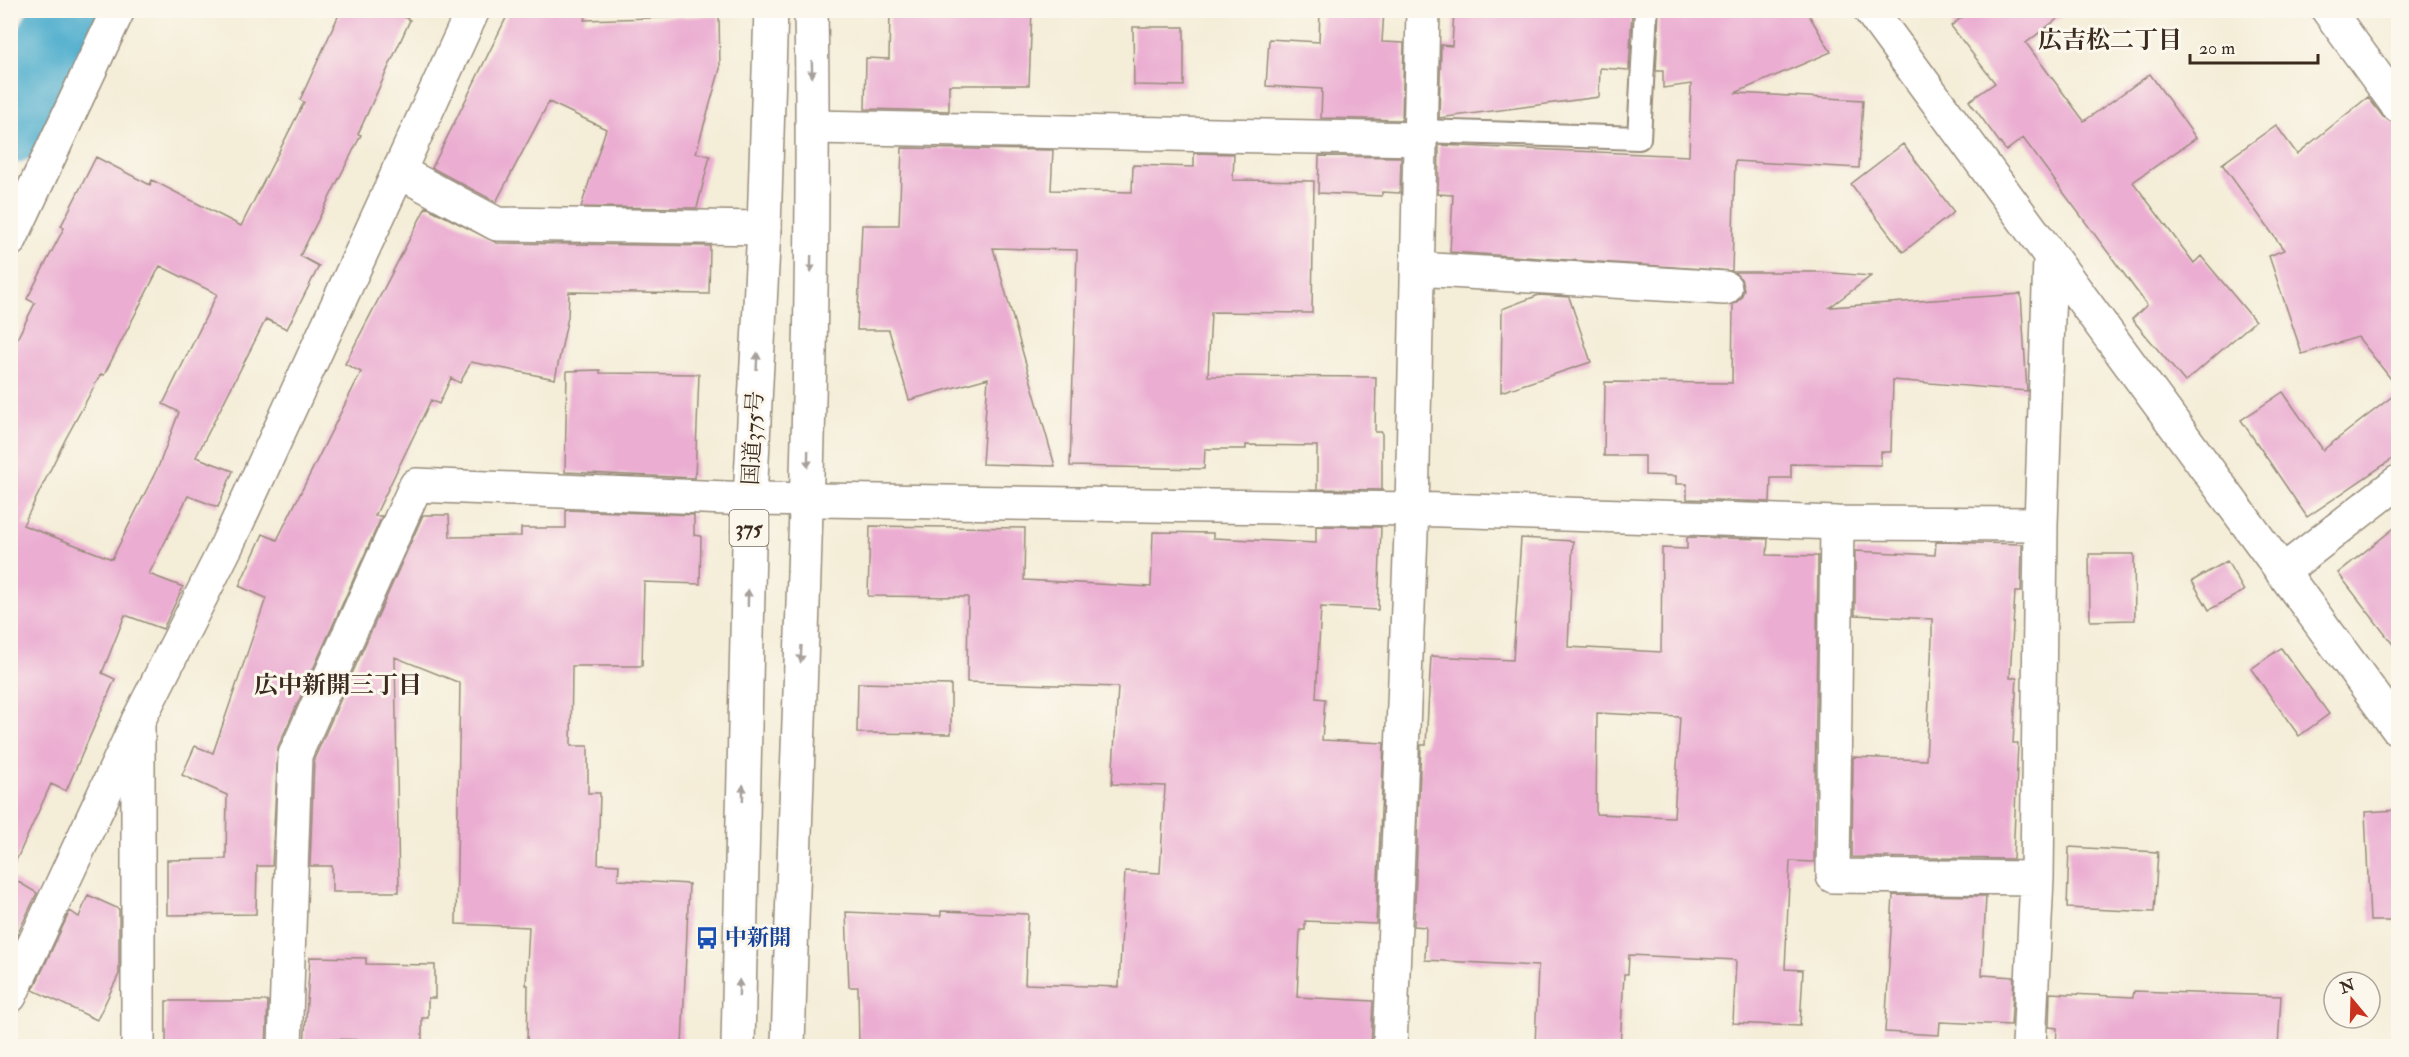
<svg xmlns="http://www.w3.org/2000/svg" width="2409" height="1057" font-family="'IM FELL Double Pica','Noto Serif JP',serif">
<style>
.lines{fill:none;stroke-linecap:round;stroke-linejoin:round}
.river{stroke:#4eadcd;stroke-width:76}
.building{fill:#ebaed2;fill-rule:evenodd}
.service-casing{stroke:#988c7b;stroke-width:26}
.minor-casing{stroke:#988c7b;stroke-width:36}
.tertiary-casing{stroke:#988c7b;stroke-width:36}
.trunk-casing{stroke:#988c7b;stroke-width:36}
.service{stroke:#fff;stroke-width:22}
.minor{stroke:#fff;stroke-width:33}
.tertiary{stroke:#fff;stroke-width:33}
.trunk{stroke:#fff;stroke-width:33}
.oneway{fill:#a79f9a}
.labels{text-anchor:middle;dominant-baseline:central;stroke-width:6;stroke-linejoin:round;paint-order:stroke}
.shield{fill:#fbf7ec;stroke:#75685c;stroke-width:1.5}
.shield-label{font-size:21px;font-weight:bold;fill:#3b2a1e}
.street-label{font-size:22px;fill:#3b2a1e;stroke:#fbf7ec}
.transit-label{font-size:22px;font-weight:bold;fill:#164399;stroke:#fbf7ec;text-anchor:start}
.neighbourhood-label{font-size:24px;font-weight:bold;fill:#3b2a1e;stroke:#fbf7ec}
</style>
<rect width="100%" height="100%" fill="#fbf7ec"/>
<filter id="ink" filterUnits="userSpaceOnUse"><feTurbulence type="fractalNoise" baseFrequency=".0167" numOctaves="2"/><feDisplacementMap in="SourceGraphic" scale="12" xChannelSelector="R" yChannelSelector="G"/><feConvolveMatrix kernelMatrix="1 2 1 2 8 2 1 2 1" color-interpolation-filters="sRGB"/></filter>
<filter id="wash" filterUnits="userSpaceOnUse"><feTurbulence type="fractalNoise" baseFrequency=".008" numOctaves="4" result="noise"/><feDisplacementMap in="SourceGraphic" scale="24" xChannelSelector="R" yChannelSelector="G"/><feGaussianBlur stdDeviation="1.35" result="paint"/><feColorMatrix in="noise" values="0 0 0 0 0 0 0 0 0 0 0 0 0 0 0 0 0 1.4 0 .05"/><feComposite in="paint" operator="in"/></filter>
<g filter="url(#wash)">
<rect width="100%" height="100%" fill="#f4edd8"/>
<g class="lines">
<path class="river" d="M 10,126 L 71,10"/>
</g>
<g id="blocks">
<path class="building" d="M 341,10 L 392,10 L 410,20 L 358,134 L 361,135 L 300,256 L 319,266 L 287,329 L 266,319 L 196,457 L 233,471 L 218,507 L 188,496 L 149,574 L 183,587 L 163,629 L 125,615 L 102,673 L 115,679 L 66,791 L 51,784 L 10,874 L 10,353 L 35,303 L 27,299 L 64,228 L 61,226 L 96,157 L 150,185 L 152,180 L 241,226 L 304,102 L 300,100 ZM 160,266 L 217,294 L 163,404 L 179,412 L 159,465 L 112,559 L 23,525 L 65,440 L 101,374 L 104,375 Z
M 510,10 L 589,10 L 584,20 L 719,16 L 720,69 L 696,153 L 710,156 L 697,208 L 581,207 L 606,129 L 549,102 L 496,202 L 432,168 Z
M 890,10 L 1032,10 L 1029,85 L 949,85 L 949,111 L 865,109 L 866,58 L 889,59 Z
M 1320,10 L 1384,10 L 1382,42 L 1404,43 L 1402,120 L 1321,118 L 1322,89 L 1266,86 L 1269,39 L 1319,42 Z
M 1454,10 L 1573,14 L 1573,10 L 1632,10 L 1629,70 L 1600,68 L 1599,97 L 1439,118 L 1441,45 L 1452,46 Z
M 1659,10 L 1806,10 L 1831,52 L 1735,93 L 1863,100 L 1859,168 L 1735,161 L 1732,271 L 1450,252 L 1453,195 L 1438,194 L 1439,145 L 1689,156 L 1691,84 L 1663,88 L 1663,71 L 1656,71 Z
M 1971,10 L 2069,10 L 2026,43 L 2084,121 L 2150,74 L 2196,138 L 2133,182 L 2194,263 L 2201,256 L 2255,321 L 2185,382 L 2132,319 L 2147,305 L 2023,138 L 2006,151 L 1969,101 L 1995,83 L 1951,26 Z
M 1133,27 L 1184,27 L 1184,86 L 1134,85 Z
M 2368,97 L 2383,117 L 2398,124 L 2398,388 L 2358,337 L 2302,354 L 2269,256 L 2284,250 L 2222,164 L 2276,125 L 2297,154 Z
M 1903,144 L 1954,212 L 1903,252 L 1851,184 Z
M 902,148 L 1053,150 L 1051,190 L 1132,192 L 1133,165 L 1194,167 L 1194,153 L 1234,154 L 1233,180 L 1314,181 L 1312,313 L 1211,312 L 1208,376 L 1376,377 L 1375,432 L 1382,432 L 1382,490 L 1317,489 L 1317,446 L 1246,445 L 1246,449 L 1205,449 L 1204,469 L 1070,466 L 1077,250 L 993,248 L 1055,466 L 982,464 L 988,378 L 909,400 L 889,330 L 857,330 L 862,225 L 899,225 Z
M 1319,156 L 1401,157 L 1400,193 L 1382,192 L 1382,196 L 1318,193 Z
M 426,207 L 497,243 L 710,246 L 709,294 L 569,292 L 568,317 L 555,379 L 471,362 L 460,383 L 451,378 L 439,404 L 431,400 L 375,516 L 382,516 L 278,747 L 272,866 L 257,866 L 256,914 L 167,915 L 167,860 L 226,859 L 227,795 L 182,775 L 195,746 L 213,753 L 266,598 L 239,586 L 263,534 L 277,540 L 361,372 L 345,364 Z
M 1734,272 L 1820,272 L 1871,276 L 1830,307 L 2021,294 L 2027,391 L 1893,380 L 1891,452 L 1881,452 L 1881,465 L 1791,464 L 1791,478 L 1771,478 L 1770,502 L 1687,499 L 1687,484 L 1676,484 L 1676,476 L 1645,475 L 1645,456 L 1604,456 L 1605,382 L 1732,383 L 1733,305 L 1741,298 L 1744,289 L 1741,279 Z
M 1539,295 L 1569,297 L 1591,362 L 1501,392 L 1502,309 Z
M 600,370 L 600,373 L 699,374 L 695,478 L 565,472 L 567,371 Z
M 2283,392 L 2323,450 L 2398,392 L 2398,455 L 2307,517 L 2241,420 Z
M 566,510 L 694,515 L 694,535 L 701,536 L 700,584 L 644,582 L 642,666 L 572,666 L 571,746 L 588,746 L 588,793 L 600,793 L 598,864 L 619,865 L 618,880 L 689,884 L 682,1047 L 527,1047 L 528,985 L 526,985 L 529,927 L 456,924 L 460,683 L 395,657 L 399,892 L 332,892 L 332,866 L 310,866 L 314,759 L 423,515 L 449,515 L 450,537 L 521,536 L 521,528 L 566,528 Z
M 2398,525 L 2398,651 L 2338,573 Z
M 870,526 L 1025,528 L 1024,580 L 1151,587 L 1153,532 L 1213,533 L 1213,538 L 1316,543 L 1316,526 L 1381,527 L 1378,610 L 1321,607 L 1316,698 L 1325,699 L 1322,740 L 1384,743 L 1376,924 L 1305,921 L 1305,930 L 1300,930 L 1297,997 L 1373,1001 L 1371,1047 L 859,1047 L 858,987 L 849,987 L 846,912 L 941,916 L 941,911 L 1028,914 L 1025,984 L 1119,987 L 1125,871 L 1160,873 L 1165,786 L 1112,784 L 1118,687 L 967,682 L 968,597 L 868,596 Z
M 1687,537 L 1768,539 L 1767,555 L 1818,556 L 1814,862 L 1790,861 L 1785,969 L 1803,970 L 1800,1026 L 1733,1023 L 1736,960 L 1629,955 L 1628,974 L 1624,974 L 1620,1047 L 1535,1047 L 1538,966 L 1425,960 L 1426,927 L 1414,926 L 1421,745 L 1426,745 L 1431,656 L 1513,660 L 1521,538 L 1573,541 L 1568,647 L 1661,652 L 1662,548 L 1687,549 ZM 1597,713 L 1680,717 L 1674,817 L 1596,814 Z
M 1936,542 L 2022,544 L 2021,592 L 2015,592 L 2010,678 L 2017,678 L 2013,743 L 2018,743 L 2013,859 L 1852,857 L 1853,757 L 1926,760 L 1932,638 L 1932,619 L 1855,615 L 1855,551 L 1935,555 Z
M 2089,554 L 2134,554 L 2135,620 L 2090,621 Z
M 2227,561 L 2244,591 L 2209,610 L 2192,581 Z
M 2281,648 L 2329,714 L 2299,736 L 2251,669 Z
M 858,683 L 951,685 L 951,734 L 857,733 Z
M 2398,810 L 2398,921 L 2370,921 L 2365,812 Z
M 2069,847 L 2158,852 L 2154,912 L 2067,908 Z
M 10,877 L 37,893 L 10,950 Z
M 88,895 L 119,909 L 119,974 L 97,1020 L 33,990 L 70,911 L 79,917 Z
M 1893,895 L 1986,896 L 1982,975 L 2014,977 L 2011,1025 L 1940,1022 L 1939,1035 L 1885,1032 Z
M 310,957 L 366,958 L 366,964 L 435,965 L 435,998 L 428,998 L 428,1018 L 422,1018 L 422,1041 L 323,1039 L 323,1047 L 304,1047 Z
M 2134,991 L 2281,996 L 2278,1047 L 2056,1047 L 2057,1028 L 2049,1027 L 2050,993 L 2133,997 Z
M 166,1001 L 268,1001 L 266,1047 L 166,1047 Z"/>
</g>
</g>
<g filter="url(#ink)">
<use href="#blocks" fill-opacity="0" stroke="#988c7b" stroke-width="1.5"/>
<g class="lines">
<g class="service-casing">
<path id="service" d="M 1420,131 L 1639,138 L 1646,10"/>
</g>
<g class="minor-casing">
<path id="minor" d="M 1870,10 L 2398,729
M 2328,10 L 2398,106
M 813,127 L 1421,139
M 398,171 L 497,224 L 764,228
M 10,240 L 118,10
M 1418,269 L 1725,288
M 1837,523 L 1833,876 L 2037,878
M 2282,572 L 2398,482
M 138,1046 L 138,721
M 285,1046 L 295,755 L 416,485 L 750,499 L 1412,509 L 1837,523 L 2041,524
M 1390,1046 L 1412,509 L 1423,10
M 2029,1046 L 2037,878 L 2041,524 L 2050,259"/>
</g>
<g class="tertiary-casing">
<path id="tertiary" d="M 10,996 L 138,721 L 226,547 L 473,10"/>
</g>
<g class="trunk-casing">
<path id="trunk" d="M 738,1046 L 750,499 L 764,228 L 771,10
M 788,1046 C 798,701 817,356 811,10"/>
</g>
<use href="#service" class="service"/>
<use href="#minor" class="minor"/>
<use href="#tertiary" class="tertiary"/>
<use href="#trunk" class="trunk"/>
</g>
<defs><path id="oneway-solid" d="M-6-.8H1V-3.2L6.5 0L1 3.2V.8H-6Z" transform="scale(1.5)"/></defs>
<g class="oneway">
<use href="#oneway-solid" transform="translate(812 69) rotate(89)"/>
<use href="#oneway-solid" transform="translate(811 264) rotate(91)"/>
<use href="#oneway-solid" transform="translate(757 361) rotate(-87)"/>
<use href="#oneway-solid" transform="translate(808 459) rotate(91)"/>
<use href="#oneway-solid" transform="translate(748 598) rotate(-89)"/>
<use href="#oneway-solid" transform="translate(801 654) rotate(93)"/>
<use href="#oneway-solid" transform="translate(743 793) rotate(-89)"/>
<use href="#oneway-solid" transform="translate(739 988) rotate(-89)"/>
</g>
</g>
<defs>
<g id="bus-bare" transform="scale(1.8)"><path d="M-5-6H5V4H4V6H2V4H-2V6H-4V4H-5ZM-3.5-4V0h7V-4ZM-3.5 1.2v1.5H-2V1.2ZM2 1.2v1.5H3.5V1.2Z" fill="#1a4fb4" stroke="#fbf7ec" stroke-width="2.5" paint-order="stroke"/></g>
</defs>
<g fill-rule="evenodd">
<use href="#bus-bare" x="707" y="938"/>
</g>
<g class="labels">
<rect class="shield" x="729.5" y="510" width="39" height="36" rx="4.5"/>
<g class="shield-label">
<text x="749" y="528">375</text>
</g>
<g class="street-label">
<text transform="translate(753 438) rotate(-87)">国道375号</text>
</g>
<g class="transit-label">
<text x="725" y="938">中新開</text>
</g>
<g class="neighbourhood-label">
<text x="2110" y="40">広吉松二丁目</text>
<text x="338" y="685">広中新開三丁目</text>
</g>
</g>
<rect width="2409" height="1057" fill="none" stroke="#fbf7ec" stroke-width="36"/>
<g transform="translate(2352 1000) rotate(341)"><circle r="28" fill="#fbf7ec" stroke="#aea59a" stroke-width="1.5"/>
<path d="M0-4.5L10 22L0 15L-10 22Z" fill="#c8321e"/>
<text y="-9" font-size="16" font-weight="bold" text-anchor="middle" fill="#3b2a1e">N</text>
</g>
<path d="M2190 54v9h128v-9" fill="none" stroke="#3b2a1e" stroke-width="3"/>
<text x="2199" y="54" font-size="18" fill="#3b2a1e" stroke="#fbf7ec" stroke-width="4.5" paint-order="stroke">20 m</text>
</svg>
